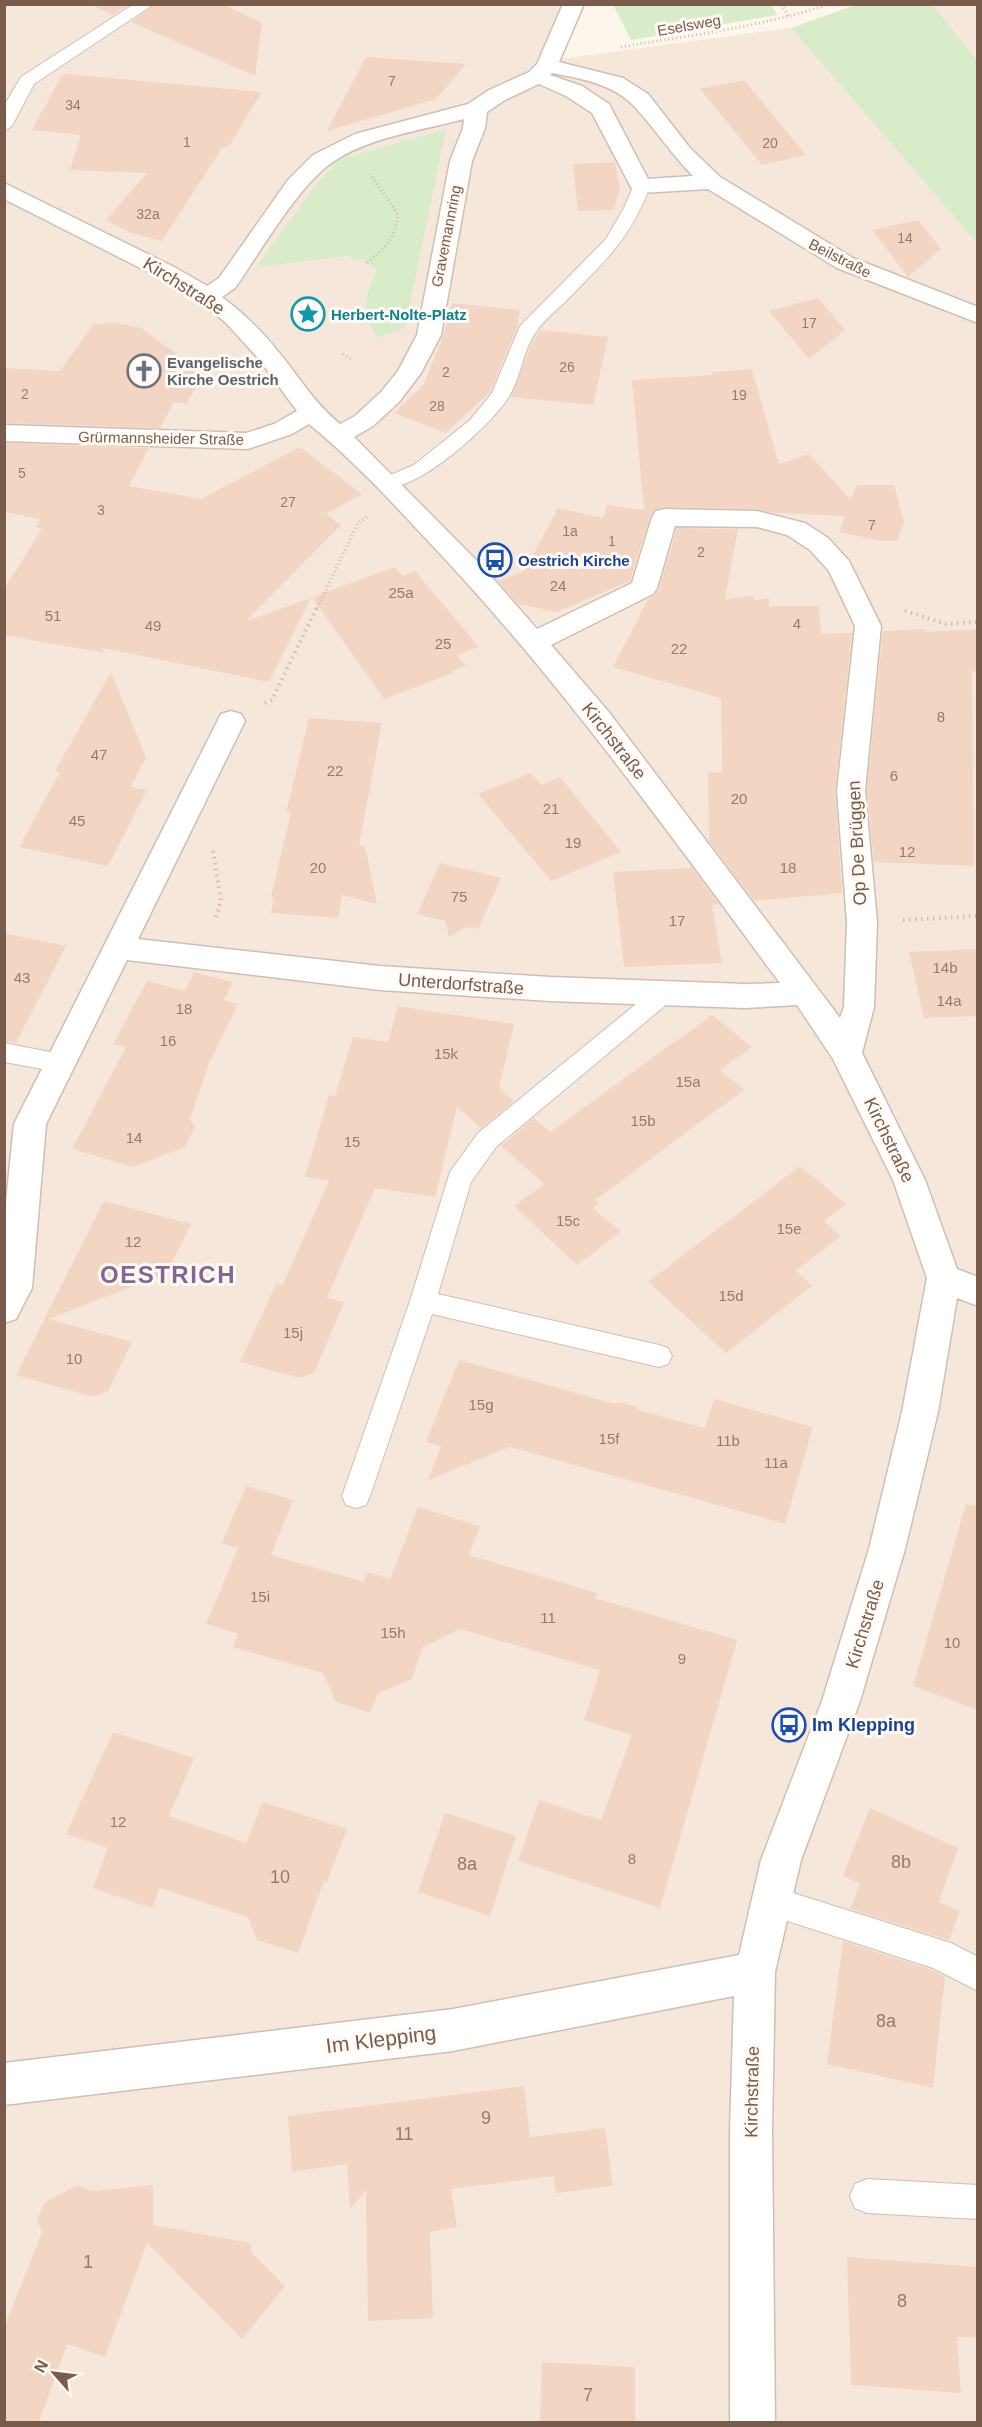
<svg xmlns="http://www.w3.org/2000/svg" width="982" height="2427" font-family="Arial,sans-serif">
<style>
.residential{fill:#f5e8da}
.green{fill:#d8ecc9}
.building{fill:#f3d5c3}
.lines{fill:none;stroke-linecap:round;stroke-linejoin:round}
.lane-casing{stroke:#d1beb0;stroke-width:2}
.street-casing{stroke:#d1beb0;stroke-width:3}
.path-far1{stroke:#d9b8a5;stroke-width:3;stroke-dasharray:1 3;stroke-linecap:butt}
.path{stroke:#d9b8a5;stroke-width:4;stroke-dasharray:1.5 4.5;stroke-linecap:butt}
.lane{fill:#fff;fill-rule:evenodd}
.street{fill:#fff;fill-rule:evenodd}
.labels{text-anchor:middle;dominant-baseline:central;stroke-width:6;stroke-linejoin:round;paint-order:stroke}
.far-number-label{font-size:14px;fill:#987a6a}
.far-street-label{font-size:15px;fill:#7a5c4d;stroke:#fffaf3}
.far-culture-label{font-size:15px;font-weight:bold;fill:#0d838f;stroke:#fffaf3;text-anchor:start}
.far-worship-label{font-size:15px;font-weight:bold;fill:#5b616d;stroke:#fffaf3;text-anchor:start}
.far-transit-label{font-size:15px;font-weight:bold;fill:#164399;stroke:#fffaf3;text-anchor:start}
.number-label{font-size:15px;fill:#987a6a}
.street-label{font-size:18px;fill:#7a5c4d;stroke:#fffaf3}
.transit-label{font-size:18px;font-weight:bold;fill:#164399;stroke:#fffaf3;text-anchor:start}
.near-number-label{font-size:18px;fill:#987a6a}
.near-street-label{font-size:21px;fill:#7a5c4d;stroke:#fffaf3}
.district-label{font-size:24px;font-weight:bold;letter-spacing:1.5px;fill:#846695;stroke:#fffaf3}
</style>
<rect width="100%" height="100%" fill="#fdf6ec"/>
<path class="residential" d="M 5,5 L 563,5 L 537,62 L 791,28 L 977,243 L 977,2422 L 5,2422 Z
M 933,5 L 977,5 L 977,60 Z"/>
<path class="green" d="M 858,4 L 933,5 L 977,60 L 977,243 L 791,28 Z
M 613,5 L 772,5 L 777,15 L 631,40 Z
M 446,129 L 405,328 L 377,338 C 361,310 364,299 377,270 L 367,263 L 348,256 L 256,267 L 315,186 L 339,160 Z"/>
<path class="building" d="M 90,4 L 129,4 L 113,15 Z
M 156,4 L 222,4 L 262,23 L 255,76 L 131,22 Z
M 366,57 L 466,64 L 436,99 L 327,131 Z
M 68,74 L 262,92 L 229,146 L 222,148 L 162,241 L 131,233 L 106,220 L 147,173 L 70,170 L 81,135 L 32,130 L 62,75 Z
M 744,80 L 806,155 L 762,165 L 700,89 Z
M 615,162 L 620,187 L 614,210 L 578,211 L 573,164 Z
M 918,220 L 941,249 L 908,277 L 872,230 Z
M 818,298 L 845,330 L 809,359 L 769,311 Z
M 452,303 L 520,310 L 517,328 L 490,392 L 446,433 L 394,413 L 424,384 L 443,336 Z
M 112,322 L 141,328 L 204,374 L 186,404 L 174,402 L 160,428 L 4,423 L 4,368 L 60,371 L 93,325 Z
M 540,330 L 608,337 L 593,405 L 511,397 L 530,348 Z
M 752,369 L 779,464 L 809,454 L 851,500 L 857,485 L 894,485 L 904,522 L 897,541 L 881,541 L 839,532 L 845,516 L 774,513 L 757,509 L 665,507 L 656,509 L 650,516 L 630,581 L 557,612 L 518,604 L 498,581 L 524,571 L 558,508 L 603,518 L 607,505 L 644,510 L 632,380 L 713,375 L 712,372 Z
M 4,443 L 149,448 L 129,486 L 201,499 L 300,447 L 362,494 L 326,514 L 341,525 L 246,621 L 311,598 L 269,682 L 102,648 L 104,653 L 4,635 L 4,590 L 42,528 L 35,527 L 40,519 L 4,512 Z
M 677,528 L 738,529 L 725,599 L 753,596 L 755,600 L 769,598 L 769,606 L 819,606 L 821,634 L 852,633 L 835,791 L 842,893 L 754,901 L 709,841 L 708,772 L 722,773 L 721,698 L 613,667 L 648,599 L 655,595 L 659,589 Z
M 395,567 L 403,576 L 415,571 L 479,647 L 457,655 L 466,666 L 452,671 L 453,673 L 384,699 L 312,597 Z
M 924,629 L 925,632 L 978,629 L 978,671 L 972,671 L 974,866 L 874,862 L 867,791 L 883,631 Z
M 111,672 L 146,757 L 131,787 L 147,790 L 108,866 L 19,847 L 60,772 L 55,771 Z
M 309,718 L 382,723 L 359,846 L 365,846 L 377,904 L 342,895 L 338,918 L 271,913 L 274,899 L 271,896 L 291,812 L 286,812 Z
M 531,773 L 541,785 L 560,777 L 621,852 L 551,881 L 478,794 Z
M 440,863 L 501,878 L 478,929 L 466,927 L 449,937 L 445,921 L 417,914 Z
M 692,868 L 719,904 L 712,905 L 722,963 L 624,967 L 613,872 Z
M 4,933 L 66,946 L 16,1043 L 4,1041 Z
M 978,949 L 978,1016 L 924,1018 L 909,952 Z
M 194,972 L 233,982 L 224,1000 L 238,1004 L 208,1066 L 190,1119 L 195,1127 L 185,1147 L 133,1167 L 72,1149 L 126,1047 L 113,1044 L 147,981 L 185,991 Z
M 398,1006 L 514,1024 L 499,1088 L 514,1101 L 481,1128 L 457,1107 L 435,1197 L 375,1188 L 327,1298 L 344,1302 L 314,1373 L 300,1378 L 240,1362 L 276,1284 L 282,1286 L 329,1181 L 305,1177 L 329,1095 L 335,1096 L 353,1037 L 388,1042 Z
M 712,1015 L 752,1047 L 720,1070 L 744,1090 L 595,1200 L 599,1203 L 593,1208 L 621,1232 L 577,1265 L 514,1206 L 544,1184 L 501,1146 L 534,1118 L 550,1132 Z
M 800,1166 L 846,1204 L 824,1221 L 841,1236 L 796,1271 L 812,1286 L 726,1353 L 648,1282 Z
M 104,1201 L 191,1224 L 167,1273 L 49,1319 L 132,1342 L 108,1391 L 94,1397 L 16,1375 Z
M 459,1360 L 615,1404 L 619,1402 L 636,1407 L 638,1410 L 705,1428 L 714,1399 L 813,1427 L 785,1524 L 510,1447 L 428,1480 L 441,1446 L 426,1442 Z
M 246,1486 L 293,1500 L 271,1555 L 364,1582 L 368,1572 L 390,1579 L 418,1507 L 480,1526 L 469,1555 L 597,1593 L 595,1598 L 737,1640 L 660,1908 L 518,1861 L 539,1800 L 601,1820 L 632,1735 L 584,1720 L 600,1670 L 460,1629 L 423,1647 L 412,1679 L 378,1693 L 370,1713 L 336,1702 L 323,1673 L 233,1647 L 238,1634 L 206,1624 L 238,1548 L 222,1543 Z
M 966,1504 L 978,1506 L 978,1710 L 913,1686 Z
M 113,1732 L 194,1758 L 169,1816 L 246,1843 L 263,1802 L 347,1829 L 327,1882 L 324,1881 L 298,1953 L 257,1940 L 248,1917 L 160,1888 L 152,1908 L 93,1888 L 108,1848 L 66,1834 Z
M 870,1808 L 958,1848 L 939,1902 L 960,1911 L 949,1940 L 850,1909 L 860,1884 L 843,1876 Z
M 445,1813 L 516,1836 L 490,1916 L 418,1892 Z
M 843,1941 L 932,1970 L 945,1977 L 933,2088 L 827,2064 Z
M 524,2086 L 530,2137 L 605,2128 L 613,2186 L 556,2193 L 554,2176 L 451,2189 L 457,2227 L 430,2232 L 433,2318 L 368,2321 L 366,2190 L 350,2209 L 347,2164 L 292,2172 L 288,2116 Z
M 77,2185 L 93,2191 L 153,2185 L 153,2225 L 251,2243 L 251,2252 L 285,2286 L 242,2339 L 147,2243 L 105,2357 L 67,2344 L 39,2422 L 4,2422 L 4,2328 L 42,2232 L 37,2220 L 44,2203 Z
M 847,2257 L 978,2267 L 978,2338 L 957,2337 L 961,2393 L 851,2385 Z
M 542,2362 L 635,2367 L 635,2422 L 540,2422 Z"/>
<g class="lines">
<g class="lane-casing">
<path id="lane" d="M 134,4 L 154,4 L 34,84 L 12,126 L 4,131 L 4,106 L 21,77 Z
M 641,181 L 647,182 L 650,186 C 631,238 605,261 568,299 C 558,309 544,320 536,332 C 523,350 521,376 510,395 C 494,423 414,496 381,487 L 378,483 L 381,479 L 414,465 L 470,420 L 492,393 L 520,326 L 606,239 L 624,208 L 635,182 Z
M 665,984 L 673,987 L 677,993 L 673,999 L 496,1147 L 471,1182 L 438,1294 L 659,1345 L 668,1348 L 672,1356 L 668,1364 L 659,1367 L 432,1314 L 370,1496 L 366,1505 L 356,1508 L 346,1505 L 342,1496 L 410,1301 L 450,1172 L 478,1133 L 657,987 Z
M 4,1043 L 60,1054 L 69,1056 L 72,1063 L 69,1070 L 60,1072 L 4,1062 Z
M 771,1886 L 951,1943 L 978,1957 L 978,1991 L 933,1968 L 760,1912 L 756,1901 L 760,1890 Z
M 867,2179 L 978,2185 L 978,2219 L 867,2213 L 855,2208 L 850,2196 L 855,2184 Z"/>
</g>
<g class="street-casing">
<path id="street" d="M 563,4 L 584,4 L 559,62 L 623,78 L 648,94 L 690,148 L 720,177 L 853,258 L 978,307 L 978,323 L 837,268 L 708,189 L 641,193 L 633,191 L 592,113 L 566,96 L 539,84 L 505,100 L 487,112 L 485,128 L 472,161 L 441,335 L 421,373 L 399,402 L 373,426 L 354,437 L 482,566 L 537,629 L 632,583 L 652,517 L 656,511 L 665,509 L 757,511 L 805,523 L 828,538 L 849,561 L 881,626 L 865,791 L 877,922 L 874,1007 L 862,1053 L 925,1180 L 957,1269 L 978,1277 L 978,1306 L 957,1298 L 938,1412 L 905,1549 L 860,1701 L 801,1860 L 775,1972 L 772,2131 L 775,2422 L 730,2422 L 730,2131 L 734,1996 L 453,2051 L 4,2105 L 4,2063 L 453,2009 L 739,1955 L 761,1860 L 822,1701 L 869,1549 L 902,1412 L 927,1278 L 893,1180 L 833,1059 L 797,1005 L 745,1008 L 550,1001 L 380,990 L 127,960 L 46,1124 L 32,1288 L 16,1319 L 4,1323 L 4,1222 L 14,1124 L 221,714 L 231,711 L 241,714 L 245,721 L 138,939 L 380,966 L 550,977 L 745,984 L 780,983 C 668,832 559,679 429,542 C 391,501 353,460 309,424 L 292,434 L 248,449 L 4,441 L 4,425 L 246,433 L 274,424 L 297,411 L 259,359 L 226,323 L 199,301 L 160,278 L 4,199 L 4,183 L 176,268 L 207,286 L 219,278 L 288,180 L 313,155 L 355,134 L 468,104 L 489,90 L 529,72 L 537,64 ZM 552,73 C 579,78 613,84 633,105 C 655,128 671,154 693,176 L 648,179 L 609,104 L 582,86 L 550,75 ZM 464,119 L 463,128 L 450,161 L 417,335 L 398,371 L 381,392 L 355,416 L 340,424 C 312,401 299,376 276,349 C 260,329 242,312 222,297 L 235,288 C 259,254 297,188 330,164 C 367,137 420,131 464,119 ZM 675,526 L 757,527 L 787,535 L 810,550 L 829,571 L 855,626 L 837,791 L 847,922 L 844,1007 L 840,1018 L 608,711 L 551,645 L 653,594 L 657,588 Z"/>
</g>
<path class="path-far1" d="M 782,4 L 789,18
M 621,47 C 691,35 762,27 829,4
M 367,263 C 385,248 395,238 398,214 L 370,174
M 343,354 L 353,360
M 317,608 L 358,523 L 367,517"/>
<path class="path" d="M 905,611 L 946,624 L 978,622
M 265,703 L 272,700 L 317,607
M 213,851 L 221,901 L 215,920
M 903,920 L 978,916"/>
<use href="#lane" class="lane"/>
<use href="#street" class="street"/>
</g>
<defs>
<g id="sight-ring" transform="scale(1.725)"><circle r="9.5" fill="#fffaf3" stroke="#0f9aa8" stroke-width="1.5"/><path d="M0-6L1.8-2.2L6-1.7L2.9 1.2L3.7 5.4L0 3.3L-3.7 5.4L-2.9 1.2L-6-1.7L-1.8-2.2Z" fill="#0f9aa8"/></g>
<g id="church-ring" transform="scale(1.725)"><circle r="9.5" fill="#fffaf3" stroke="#6b7280" stroke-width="1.5"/><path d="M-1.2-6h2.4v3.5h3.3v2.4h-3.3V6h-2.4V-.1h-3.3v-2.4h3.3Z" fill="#6b7280"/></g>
<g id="bus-ring" transform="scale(1.725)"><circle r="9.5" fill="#fffaf3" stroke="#1a4fb4" stroke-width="1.5"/><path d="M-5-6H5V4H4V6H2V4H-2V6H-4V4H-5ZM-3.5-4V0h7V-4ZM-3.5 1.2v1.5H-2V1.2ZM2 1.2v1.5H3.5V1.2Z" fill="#1a4fb4"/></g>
</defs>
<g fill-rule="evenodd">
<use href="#sight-ring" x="308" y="314"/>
<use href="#church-ring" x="144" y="371"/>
<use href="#bus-ring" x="495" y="560"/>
<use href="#bus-ring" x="789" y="1725"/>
</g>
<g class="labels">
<g class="far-number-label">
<text x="392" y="81">7</text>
<text x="73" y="105">34</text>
<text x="187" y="142">1</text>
<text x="770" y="143">20</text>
<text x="148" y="214">32a</text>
<text x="905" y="238">14</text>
<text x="809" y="323">17</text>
<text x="567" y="367">26</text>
<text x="446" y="372">2</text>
<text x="25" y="394">2</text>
<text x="739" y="395">19</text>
<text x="437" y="406">28</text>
<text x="22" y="473">5</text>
<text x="288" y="502">27</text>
<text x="101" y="510">3</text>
<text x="872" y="525">7</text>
<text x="570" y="531">1a</text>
<text x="612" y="541">1</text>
<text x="701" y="552">2</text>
</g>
<g class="far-street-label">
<text transform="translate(689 25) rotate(-10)">Eselsweg</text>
<text transform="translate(446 236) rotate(-79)">Gravemannring</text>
<text transform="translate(840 258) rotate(27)">Beilstraße</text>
<text transform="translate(161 438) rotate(1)">Grürmannsheider Straße</text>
</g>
<g class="far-culture-label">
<text x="331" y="314">Herbert-Nolte-Platz</text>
</g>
<g class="far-worship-label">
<text x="167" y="362">Evangelische<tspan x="167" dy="17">Kirche Oestrich</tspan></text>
</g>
<g class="far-transit-label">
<text x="518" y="560">Oestrich Kirche</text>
</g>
<g class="number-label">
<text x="558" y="585">24</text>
<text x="401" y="592">25a</text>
<text x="53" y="615">51</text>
<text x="797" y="623">4</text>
<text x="153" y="625">49</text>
<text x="443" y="643">25</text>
<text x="679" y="648">22</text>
<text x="941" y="716">8</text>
<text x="99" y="754">47</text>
<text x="335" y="770">22</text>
<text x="894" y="775">6</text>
<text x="739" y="798">20</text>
<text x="551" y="808">21</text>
<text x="77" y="820">45</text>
<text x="573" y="842">19</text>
<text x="907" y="851">12</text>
<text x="318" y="867">20</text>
<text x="788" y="867">18</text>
<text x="459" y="896">75</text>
<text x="677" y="920">17</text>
<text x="945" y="967">14b</text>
<text x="22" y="977">43</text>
<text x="949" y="1000">14a</text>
<text x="184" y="1008">18</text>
<text x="168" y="1040">16</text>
<text x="446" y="1053">15k</text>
<text x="688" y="1081">15a</text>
<text x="643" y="1120">15b</text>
<text x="134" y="1137">14</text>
<text x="352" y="1141">15</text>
<text x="568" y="1220">15c</text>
<text x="789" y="1228">15e</text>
<text x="133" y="1241">12</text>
<text x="731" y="1295">15d</text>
<text x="293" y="1332">15j</text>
<text x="74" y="1358">10</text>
<text x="481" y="1404">15g</text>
<text x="609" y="1438">15f</text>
<text x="728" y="1440">11b</text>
<text x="776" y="1462">11a</text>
<text x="260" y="1596">15i</text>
<text x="548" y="1617">11</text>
<text x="393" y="1632">15h</text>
<text x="952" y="1642">10</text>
<text x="682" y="1658">9</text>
<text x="118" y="1821">12</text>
<text x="632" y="1858">8</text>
</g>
<g class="street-label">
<text transform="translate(184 286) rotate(32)">Kirchstraße</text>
<text transform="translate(614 741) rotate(52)">Kirchstraße</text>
<text transform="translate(857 843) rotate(-93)">Op De Brüggen</text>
<text transform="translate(461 984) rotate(4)">Unterdorfstraße</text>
<text transform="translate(889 1140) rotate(64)">Kirchstraße</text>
<text transform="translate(865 1624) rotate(-73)">Kirchstraße</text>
<text transform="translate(752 2092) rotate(-89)">Kirchstraße</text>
</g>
<g class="transit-label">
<text x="812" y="1725">Im Klepping</text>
</g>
<g class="near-number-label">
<text x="901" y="1862">8b</text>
<text x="467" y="1864">8a</text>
<text x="280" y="1877">10</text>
<text x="886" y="2021">8a</text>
<text x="486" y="2118">9</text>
<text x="404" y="2134">11</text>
<text x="88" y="2262">1</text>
<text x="902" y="2301">8</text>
<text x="588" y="2395">7</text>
</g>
<g class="near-street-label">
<text transform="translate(381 2039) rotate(-7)">Im Klepping</text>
</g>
<g class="district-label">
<text x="168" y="1274">OESTRICH</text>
</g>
</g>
<rect width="982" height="2427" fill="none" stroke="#7a5c4d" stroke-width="12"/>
<g transform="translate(54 2373) rotate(298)" stroke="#fffaf3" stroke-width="4.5" paint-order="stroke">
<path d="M0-4.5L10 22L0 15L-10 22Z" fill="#7a5c4d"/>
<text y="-9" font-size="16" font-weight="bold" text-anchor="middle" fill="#7a5c4d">N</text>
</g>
</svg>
